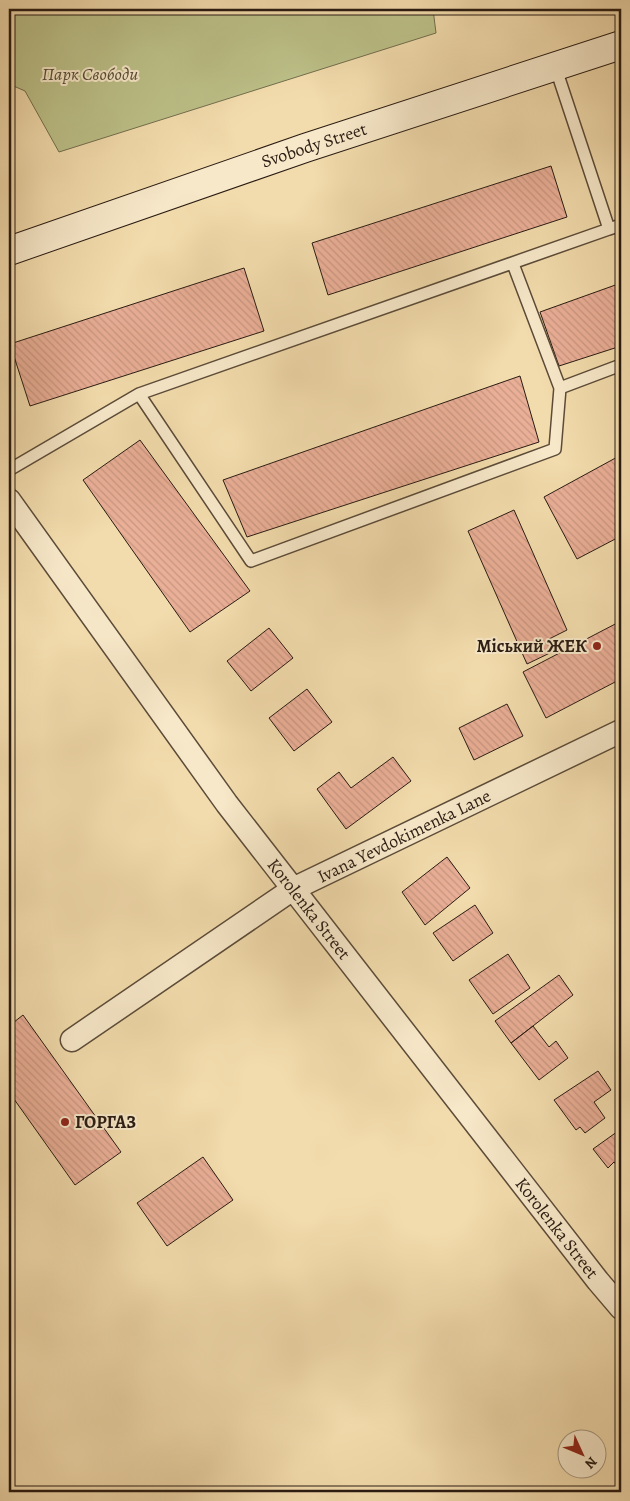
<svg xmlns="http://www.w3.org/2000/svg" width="630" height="1501" font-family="Alegreya,serif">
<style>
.green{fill:#bcc088;stroke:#726e4d}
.building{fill:url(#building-back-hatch);stroke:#291b12}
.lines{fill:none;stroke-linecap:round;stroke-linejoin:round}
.service-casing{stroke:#5b4b38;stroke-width:14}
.minor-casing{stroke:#5b4b38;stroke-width:25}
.secondary-casing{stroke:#291b12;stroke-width:30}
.service{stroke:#f7e8c9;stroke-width:11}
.minor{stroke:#f7e8c9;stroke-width:22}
.secondary{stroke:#f7e8c9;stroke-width:28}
.poi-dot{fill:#8f2418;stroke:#f7e8c9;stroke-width:2}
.labels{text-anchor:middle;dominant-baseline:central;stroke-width:4;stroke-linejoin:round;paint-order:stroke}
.park-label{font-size:18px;font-style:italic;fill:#554d35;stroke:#f7e8c9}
.street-label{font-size:18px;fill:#291b12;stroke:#f7e8c9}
.poi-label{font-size:18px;font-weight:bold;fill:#291b12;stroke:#f7e8c9;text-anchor:end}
</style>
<defs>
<pattern id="building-back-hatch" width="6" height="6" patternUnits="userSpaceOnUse" patternTransform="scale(1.25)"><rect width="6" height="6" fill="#eaaf97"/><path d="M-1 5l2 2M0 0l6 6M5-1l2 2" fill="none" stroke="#c99681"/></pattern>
</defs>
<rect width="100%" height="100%" fill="#f2dbac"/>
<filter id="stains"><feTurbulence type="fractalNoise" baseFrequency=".004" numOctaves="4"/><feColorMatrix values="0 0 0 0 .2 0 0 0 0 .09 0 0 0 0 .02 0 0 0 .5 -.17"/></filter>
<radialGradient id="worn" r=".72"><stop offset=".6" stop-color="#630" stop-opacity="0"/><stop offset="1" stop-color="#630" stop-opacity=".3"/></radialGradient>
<path class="green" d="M 9,9 L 433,9 L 436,33 L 59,152 L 25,91 L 9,84 Z"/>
<path class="building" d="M 551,166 L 567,217 L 328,295 L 312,243 Z
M 244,268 L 264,331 L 30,406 L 10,344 Z
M 621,283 L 621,346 L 559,366 L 540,312 Z
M 520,376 L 539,442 L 247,537 L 223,480 Z
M 140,440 L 250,591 L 190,632 L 83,480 Z
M 621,455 L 621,536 L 577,559 L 544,497 Z
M 514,510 L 567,630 L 549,639 L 554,651 L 527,664 L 468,531 Z
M 621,621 L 621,690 L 617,681 L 546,718 L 523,672 Z
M 269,628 L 293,658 L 251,691 L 227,661 Z
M 307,689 L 332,722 L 294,751 L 269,718 Z
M 507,704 L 523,736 L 474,760 L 459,728 Z
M 393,757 L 411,781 L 346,829 L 317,789 L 339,772 L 351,788 Z
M 447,857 L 470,888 L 425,925 L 402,892 Z
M 475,905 L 493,933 L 453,961 L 433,933 Z
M 508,954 L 530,988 L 493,1014 L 469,980 Z
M 559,975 L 573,995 L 511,1043 L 495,1021 Z
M 23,1015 L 121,1152 L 75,1185 L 9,1092 L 9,1026 Z
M 533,1026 L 549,1047 L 556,1041 L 568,1058 L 539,1080 L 511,1043 Z
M 598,1071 L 611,1090 L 594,1102 L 605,1118 L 585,1133 L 580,1127 L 576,1130 L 554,1100 Z
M 621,1129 L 621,1167 L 620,1169 L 614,1162 L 608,1168 L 593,1149 Z
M 203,1157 L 233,1200 L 167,1246 L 137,1203 Z"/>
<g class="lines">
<g class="service-casing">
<path id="service" d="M 555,66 L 609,229 L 621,225
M 560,388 L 621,365
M 139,394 L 251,561 L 555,449 L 560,388 L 513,264
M 9,470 L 139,394 L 609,229"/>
</g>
<g class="minor-casing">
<path id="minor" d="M 9,500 L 227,804 L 598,1281 L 621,1308
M 72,1040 L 293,889 L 621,731"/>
</g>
<g class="secondary-casing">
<path id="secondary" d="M 9,251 L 305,148 L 621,45"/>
</g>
<use href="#service" class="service"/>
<use href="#minor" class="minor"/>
<use href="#secondary" class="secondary"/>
</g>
<g class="poi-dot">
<circle cx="597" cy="646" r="5"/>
<circle cx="65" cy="1122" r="5"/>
</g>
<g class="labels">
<g class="park-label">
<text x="90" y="74">Парк Свободи</text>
</g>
<g class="street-label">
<text transform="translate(314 145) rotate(-18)">Svobody Street</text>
<text transform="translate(404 836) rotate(-26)">Ivana Yevdokimenka Lane</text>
<text transform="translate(309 909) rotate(52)">Korolenka Street</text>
<text transform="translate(557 1228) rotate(52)">Korolenka Street</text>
</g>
<g class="poi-label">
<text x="587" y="646">Міський ЖЕК</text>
<text x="75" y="1122" text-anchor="start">ГОРГАЗ</text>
</g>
</g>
<rect width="630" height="1501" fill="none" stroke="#f2dbac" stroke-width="30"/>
<rect x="10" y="10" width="610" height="1481" fill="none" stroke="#291b12" stroke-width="2.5"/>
<rect x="15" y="15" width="600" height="1471" fill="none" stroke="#291b12"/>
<g transform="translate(582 1454) rotate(134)"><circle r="24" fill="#f7e8c9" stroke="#a59680"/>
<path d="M0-4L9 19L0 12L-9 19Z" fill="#8f2418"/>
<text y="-8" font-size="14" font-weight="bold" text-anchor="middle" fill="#291b12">N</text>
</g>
<rect width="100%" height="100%" filter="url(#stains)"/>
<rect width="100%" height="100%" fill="url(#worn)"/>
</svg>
